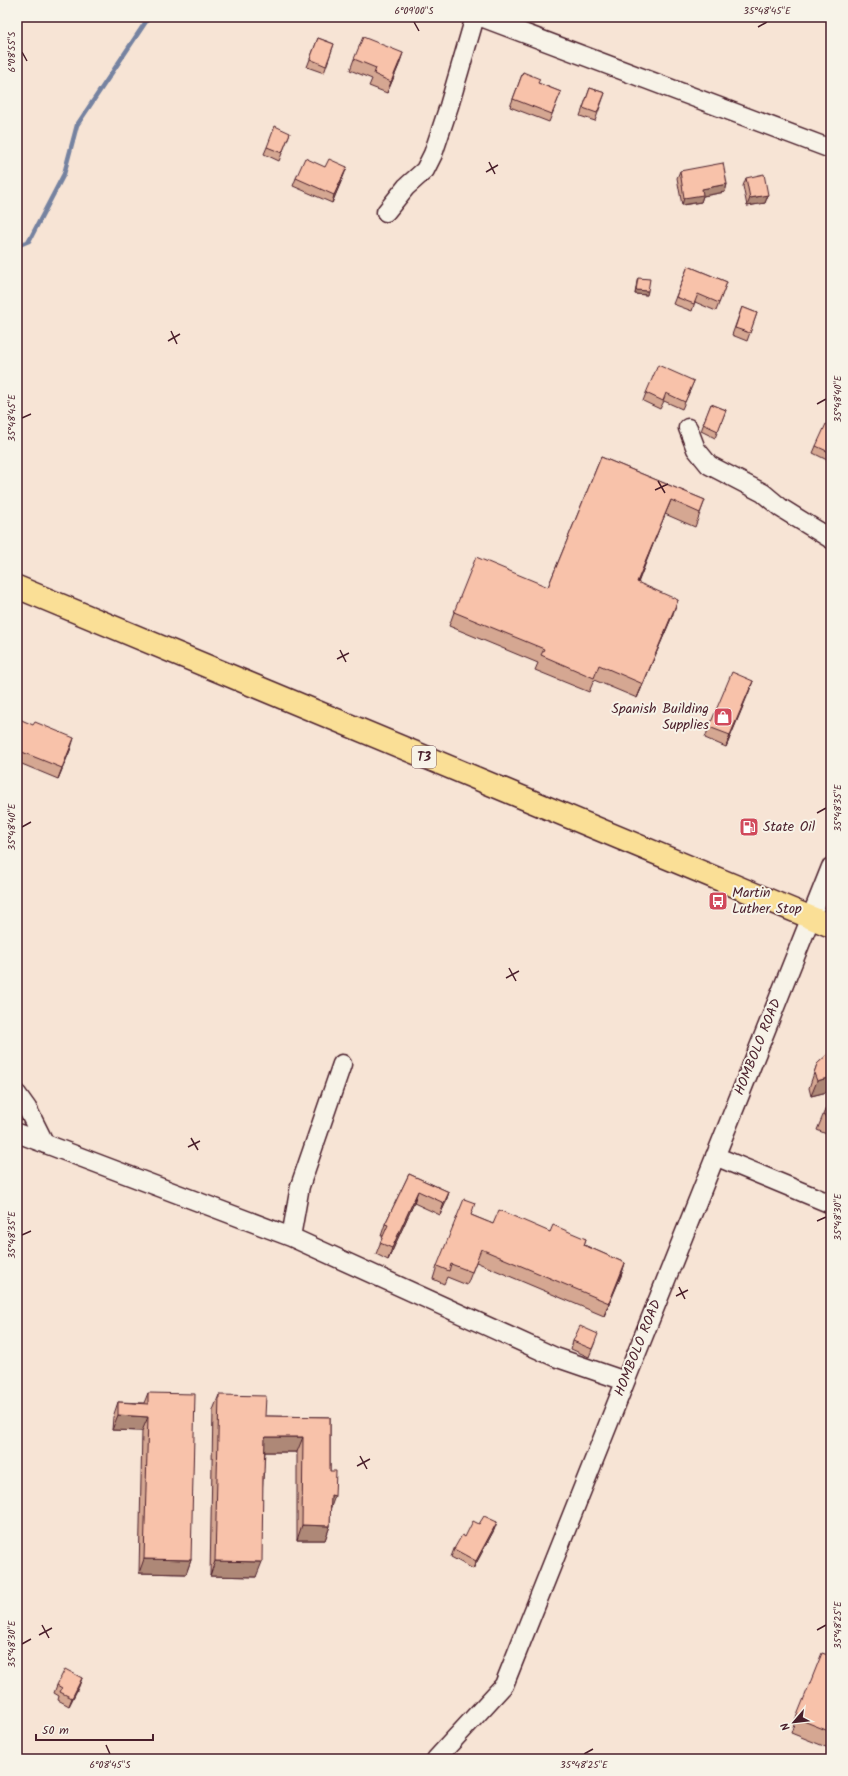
<svg xmlns="http://www.w3.org/2000/svg" width="848" height="1776" font-family="Kalam,sans-serif">
<style>
.lines{fill:none;stroke-linecap:round;stroke-linejoin:round}
.stream{stroke:#7582a0;stroke-width:4.5}
.street-casing{stroke:#4a1f2b;stroke-width:21}
.highway-casing{stroke:#4a1f2b;stroke-width:25}
.street{stroke:#f7f3e8;stroke-width:18}
.highway{stroke:#fadf96;stroke-width:22}
.wall{fill:#d5a792;stroke:#4a1f2b}
.shaded-wall{fill:#ae8877;stroke:#4a1f2b}
.building{fill:#f8c2aa;stroke:#4a1f2b}
.ticks{fill:none;stroke:#4a1f2b;stroke-width:1.5}
.labels{text-anchor:middle;dominant-baseline:central;stroke-width:4;stroke-linejoin:round;paint-order:stroke}
.shield{fill:#f7f3e8;stroke:#7e5f64;stroke-width:1}
.shield-label{font-size:13px;font-weight:bold;fill:#4a1f2b}
.poi-label{font-size:14px;fill:#4a1f2b;stroke:#f7f3e8;text-anchor:start}
.street-label{font-size:14px;fill:#4a1f2b;stroke:#f7f3e8}
.neatline{fill:none;stroke:#4a1f2b;stroke-width:1.5}
.ticks-label{font-size:10px;text-anchor:middle;fill:#4a1f2b}
</style>
<rect width="100%" height="100%" fill="#f7e4d5"/>
<filter id="ink" filterUnits="userSpaceOnUse"><feTurbulence type="fractalNoise" baseFrequency=".025" numOctaves="2"/><feDisplacementMap in="SourceGraphic" scale="8" xChannelSelector="R" yChannelSelector="G"/><feConvolveMatrix kernelMatrix="1 2 1 2 8 2 1 2 1" color-interpolation-filters="sRGB"/></filter>
<g filter="url(#ink)">
<g class="lines">
<path class="stream" d="M 17,246 L 29,241 L 64,174 L 77,125 L 149,17"/>
<g class="street-casing">
<path id="street" d="M 481,17 L 831,149
M 386,212 L 406,187 L 425,170 L 433,154 L 449,106 L 475,17
M 688,428 L 696,449 L 709,465 L 763,493 L 781,508 L 831,539
M 17,1094 L 27,1108 L 45,1144
M 17,1133 L 291,1237 L 555,1357 L 625,1381
M 715,1156 L 831,1204
M 291,1237 L 300,1186 L 342,1064
M 436,1759 L 504,1685 L 831,867"/>
</g>
<g class="highway-casing">
<path id="highway" d="M 17,587 L 831,926"/>
</g>
<use href="#street" class="street"/>
<use href="#highway" class="highway"/>
</g>
<path class="wall" d="M 318,38 L 334,44 L 324,73 L 307,67 Z
M 354,59 L 399,65 L 387,93 L 369,86 L 372,79 L 350,70 Z
M 523,72 L 538,83 L 561,92 L 549,122 L 510,107 Z
M 590,88 L 605,93 L 595,121 L 580,116 Z
M 290,133 L 279,161 L 264,154 L 267,147 Z
M 325,167 L 347,167 L 332,203 L 293,186 L 296,178 Z
M 680,171 L 727,184 L 725,192 L 703,196 L 701,202 L 682,205 L 677,178 Z
M 746,178 L 768,195 L 765,203 L 747,206 L 743,186 Z
M 688,266 L 727,282 L 716,311 L 695,302 L 692,311 L 673,304 Z
M 638,278 L 647,295 L 635,294 L 637,281 Z
M 742,307 L 757,313 L 747,341 L 732,335 Z
M 694,381 L 682,409 L 664,401 L 660,409 L 643,401 L 646,393 Z
M 711,404 L 726,410 L 715,438 L 701,431 Z
M 831,427 L 831,451 L 827,460 L 813,453 L 816,446 Z
M 601,457 L 705,500 L 695,527 L 665,514 L 638,583 L 673,614 L 637,698 L 594,680 L 589,692 L 535,670 L 538,663 L 449,626 L 454,612 L 548,587 Z
M 753,681 L 726,747 L 705,738 L 709,727 Z
M 17,718 L 71,748 L 58,779 L 17,762 Z
M 831,1052 L 831,1091 L 811,1096 L 809,1088 L 817,1064 Z
M 831,1096 L 831,1136 L 817,1130 Z
M 409,1174 L 449,1192 L 445,1204 L 440,1215 L 414,1203 L 388,1260 L 376,1254 L 383,1236 L 381,1236 L 385,1224 Z
M 471,1215 L 493,1224 L 550,1232 L 586,1239 L 584,1245 L 625,1263 L 621,1276 L 604,1316 L 476,1262 L 467,1285 L 447,1277 L 444,1284 L 433,1279 L 437,1266 Z
M 573,1341 L 595,1342 L 589,1357 L 571,1349 Z
M 148,1393 L 191,1560 L 186,1574 L 139,1573 L 142,1431 L 112,1430 L 113,1417 L 118,1402 L 144,1403 Z
M 219,1395 L 265,1416 L 330,1417 L 330,1526 L 325,1540 L 297,1540 L 297,1452 L 265,1452 L 256,1577 L 210,1576 L 213,1410 Z
M 497,1522 L 494,1530 L 473,1569 L 451,1557 L 454,1549 L 465,1537 L 479,1524 Z
M 831,1656 L 831,1749 L 791,1733 L 796,1718 Z
M 82,1678 L 79,1686 L 69,1706 L 58,1700 L 59,1696 L 54,1693 L 57,1685 Z"/>
<path class="shaded-wall" d="M 403,53 L 399,65 L 387,93 L 391,82 Z
M 347,167 L 344,175 L 332,203 L 334,195 Z
M 727,184 L 725,192 L 703,196 L 701,202 L 682,205 L 684,198 L 702,189 Z
M 768,195 L 765,203 L 747,206 L 750,198 Z
M 636,290 L 648,291 L 647,295 L 635,294 Z
M 671,500 L 665,514 L 632,597 L 637,582 Z
M 678,600 L 673,614 L 637,698 L 643,684 Z
M 753,681 L 749,692 L 726,747 L 730,735 Z
M 74,738 L 71,748 L 58,779 L 62,768 Z
M 831,1077 L 831,1091 L 811,1096 L 817,1081 Z
M 418,1191 L 414,1203 L 388,1260 L 392,1248 Z
M 449,1192 L 445,1204 L 440,1215 L 444,1203 Z
M 625,1263 L 621,1276 L 604,1316 L 609,1303 Z
M 118,1415 L 148,1417 L 142,1431 L 112,1430 Z
M 265,1437 L 303,1437 L 297,1452 L 260,1452 Z
M 331,1495 L 335,1496 L 330,1510 Z
M 497,1522 L 494,1530 L 473,1569 L 476,1561 Z
M 302,1525 L 330,1526 L 325,1540 L 297,1540 Z
M 144,1559 L 191,1560 L 186,1574 L 139,1573 Z
M 215,1561 L 262,1562 L 256,1577 L 210,1576 Z
M 82,1678 L 79,1686 L 69,1706 L 72,1698 Z"/>
<path class="building" d="M 363,37 L 403,53 L 391,82 L 374,74 L 376,68 L 354,59 Z
M 318,38 L 334,44 L 326,66 L 310,59 Z
M 523,72 L 540,79 L 538,83 L 561,92 L 552,114 L 513,99 Z
M 590,88 L 605,93 L 597,113 L 583,108 Z
M 275,126 L 290,133 L 282,153 L 267,147 Z
M 305,158 L 325,167 L 329,159 L 347,167 L 334,195 L 296,178 Z
M 723,163 L 727,184 L 702,189 L 703,195 L 684,198 L 680,171 Z
M 764,174 L 768,195 L 750,198 L 746,178 Z
M 688,266 L 727,282 L 719,303 L 698,294 L 694,304 L 676,297 Z
M 638,278 L 650,279 L 648,291 L 636,290 Z
M 742,307 L 757,313 L 750,333 L 735,328 Z
M 658,365 L 694,381 L 685,402 L 666,393 L 663,401 L 646,393 Z
M 711,404 L 726,410 L 718,431 L 703,424 Z
M 826,424 L 831,427 L 831,449 L 829,452 L 816,446 Z
M 601,457 L 705,500 L 700,513 L 671,500 L 637,582 L 678,600 L 643,684 L 599,665 L 594,678 L 541,655 L 544,649 L 454,612 L 476,557 L 548,587 Z
M 732,672 L 753,681 L 730,735 L 709,727 Z
M 17,718 L 33,725 L 35,722 L 74,738 L 62,768 L 17,750 Z
M 830,1052 L 831,1052 L 831,1077 L 817,1081 L 814,1073 L 817,1064 Z
M 831,1096 L 831,1119 L 823,1115 Z
M 409,1174 L 449,1192 L 444,1203 L 418,1191 L 392,1248 L 380,1243 L 388,1225 L 385,1224 Z
M 464,1199 L 475,1203 L 471,1215 L 493,1224 L 499,1210 L 550,1232 L 553,1225 L 586,1239 L 584,1245 L 625,1263 L 609,1303 L 481,1249 L 472,1272 L 451,1264 L 449,1271 L 437,1266 Z
M 580,1326 L 598,1334 L 592,1349 L 573,1341 Z
M 148,1393 L 195,1394 L 191,1560 L 144,1559 L 148,1417 L 118,1415 L 118,1402 L 148,1404 Z
M 219,1395 L 266,1396 L 265,1416 L 330,1417 L 330,1471 L 336,1471 L 335,1496 L 331,1495 L 330,1526 L 302,1525 L 303,1437 L 265,1437 L 264,1473 L 263,1473 L 262,1562 L 215,1561 Z
M 484,1516 L 497,1522 L 476,1561 L 454,1549 L 462,1535 L 465,1537 L 473,1521 L 479,1524 Z
M 822,1653 L 831,1656 L 831,1732 L 796,1718 Z
M 65,1669 L 82,1678 L 72,1698 L 60,1692 L 62,1688 L 57,1685 Z"/>
</g>
<path class="ticks" d="M 414,22 L 419,31M 758,27 L 767,22M 22,52 L 27,61M 489,162 L 495,174M 486,172 L 498,165M 171,331 L 177,344M 168,341 L 180,334M 817,404 L 826,399M 22,418 L 31,414M 658,481 L 665,493M 655,490 L 668,484M 340,650 L 346,662M 337,659 L 349,653M 817,813 L 826,808M 22,827 L 31,822M 509,968 L 516,981M 506,978 L 519,971M 191,1138 L 198,1150M 188,1147 L 200,1141M 817,1221 L 826,1217M 22,1235 L 31,1231M 679,1287 L 685,1299M 676,1296 L 688,1290M 360,1456 L 367,1469M 357,1466 L 370,1459M 42,1625 L 49,1638M 817,1630 L 826,1625M 39,1635 L 52,1628M 22,1644 L 31,1639M 106,1745 L 110,1754M 584,1754 L 593,1749"/>
<defs>
<g id="shop-square" transform="scale(1)"><rect x="-9" y="-9" width="18" height="18" rx="4" fill="#d1495b" stroke="#f7f3e8"/><path d="M-5-2.5h2.3a2.7 3.5 0 0 1 5.4 0H5L5.5 6h-11ZM-1.5-2.5h3a1.5 2.3 0 0 0-3 0Z" fill="#fff"/></g>
<g id="fuel-square" transform="scale(1)"><rect x="-9" y="-9" width="18" height="18" rx="4" fill="#d1495b" stroke="#f7f3e8"/><path d="M-5.5-6h7V0h2V4h1.3V-2.5L3-4.5l.8-.8L6-3V5H2.5V1h-1V6h-7ZM-4.2-4.7v3.2H.2V-4.7Z" fill="#fff"/></g>
<g id="bus-square" transform="scale(1)"><rect x="-9" y="-9" width="18" height="18" rx="4" fill="#d1495b" stroke="#f7f3e8"/><path d="M-5-6H5V4H4V6H2V4H-2V6H-4V4H-5ZM-3.5-4V0h7V-4ZM-3.5 1.2v1.5H-2V1.2ZM2 1.2v1.5H3.5V1.2Z" fill="#fff"/></g>
</defs>
<g fill-rule="evenodd">
<use href="#shop-square" x="723" y="717"/>
<use href="#fuel-square" x="749" y="827"/>
<use href="#bus-square" x="718" y="901"/>
</g>
<g class="labels">
<rect class="shield" x="412" y="746" width="24" height="22" rx="3"/>
<g class="shield-label">
<text x="424" y="757">T3</text>
</g>
<g class="poi-label">
<text x="709" y="709" text-anchor="end">Spanish Building<tspan x="709" dy="16">Supplies</tspan></text>
<text x="763" y="827">State Oil</text>
<text x="732" y="893">Martin<tspan x="732" dy="16">Luther Stop</tspan></text>
</g>
<g class="street-label">
<text transform="translate(758 1047) rotate(-68)">HOMBOLO ROAD</text>
<text transform="translate(638 1348) rotate(-68)">HOMBOLO ROAD</text>
</g>
</g>
<rect width="848" height="1776" fill="none" stroke="#f7f3e8" stroke-width="44"/>
<g transform="translate(794 1722) rotate(242)" stroke="#f7f3e8" stroke-width="3" paint-order="stroke">
<path d="M0-3L7 15L0 10L-7 15Z" fill="#4a1f2b"/>
<text y="-6" font-size="11" font-weight="bold" text-anchor="middle" fill="#4a1f2b">N</text>
</g>
<path d="M36 1734v6h117v-6" fill="none" stroke="#4a1f2b" stroke-width="2"/>
<text x="42" y="1734" font-size="12" fill="#4a1f2b" stroke="#f7f3e8" stroke-width="3" paint-order="stroke">50 m</text>
<rect x="22" y="22" width="804" height="1732" class="neatline"/>
<g class="ticks-label">
<text x="414" y="14">6°09'00"S</text>
<text x="767" y="14">35°48'45"E</text>
<text transform="translate(11 52) rotate(-90)" y="4">6°08'55"S</text>
<text transform="translate(837 399) rotate(-90)" y="4">35°48'40"E</text>
<text transform="translate(11 418) rotate(-90)" y="4">35°48'45"E</text>
<text transform="translate(837 808) rotate(-90)" y="4">35°48'35"E</text>
<text transform="translate(11 827) rotate(-90)" y="4">35°48'40"E</text>
<text transform="translate(837 1217) rotate(-90)" y="4">35°48'30"E</text>
<text transform="translate(11 1235) rotate(-90)" y="4">35°48'35"E</text>
<text transform="translate(837 1625) rotate(-90)" y="4">35°48'25"E</text>
<text transform="translate(11 1644) rotate(-90)" y="4">35°48'30"E</text>
<text x="110" y="1768">6°08'45"S</text>
<text x="584" y="1768">35°48'25"E</text>
</g>
</svg>
